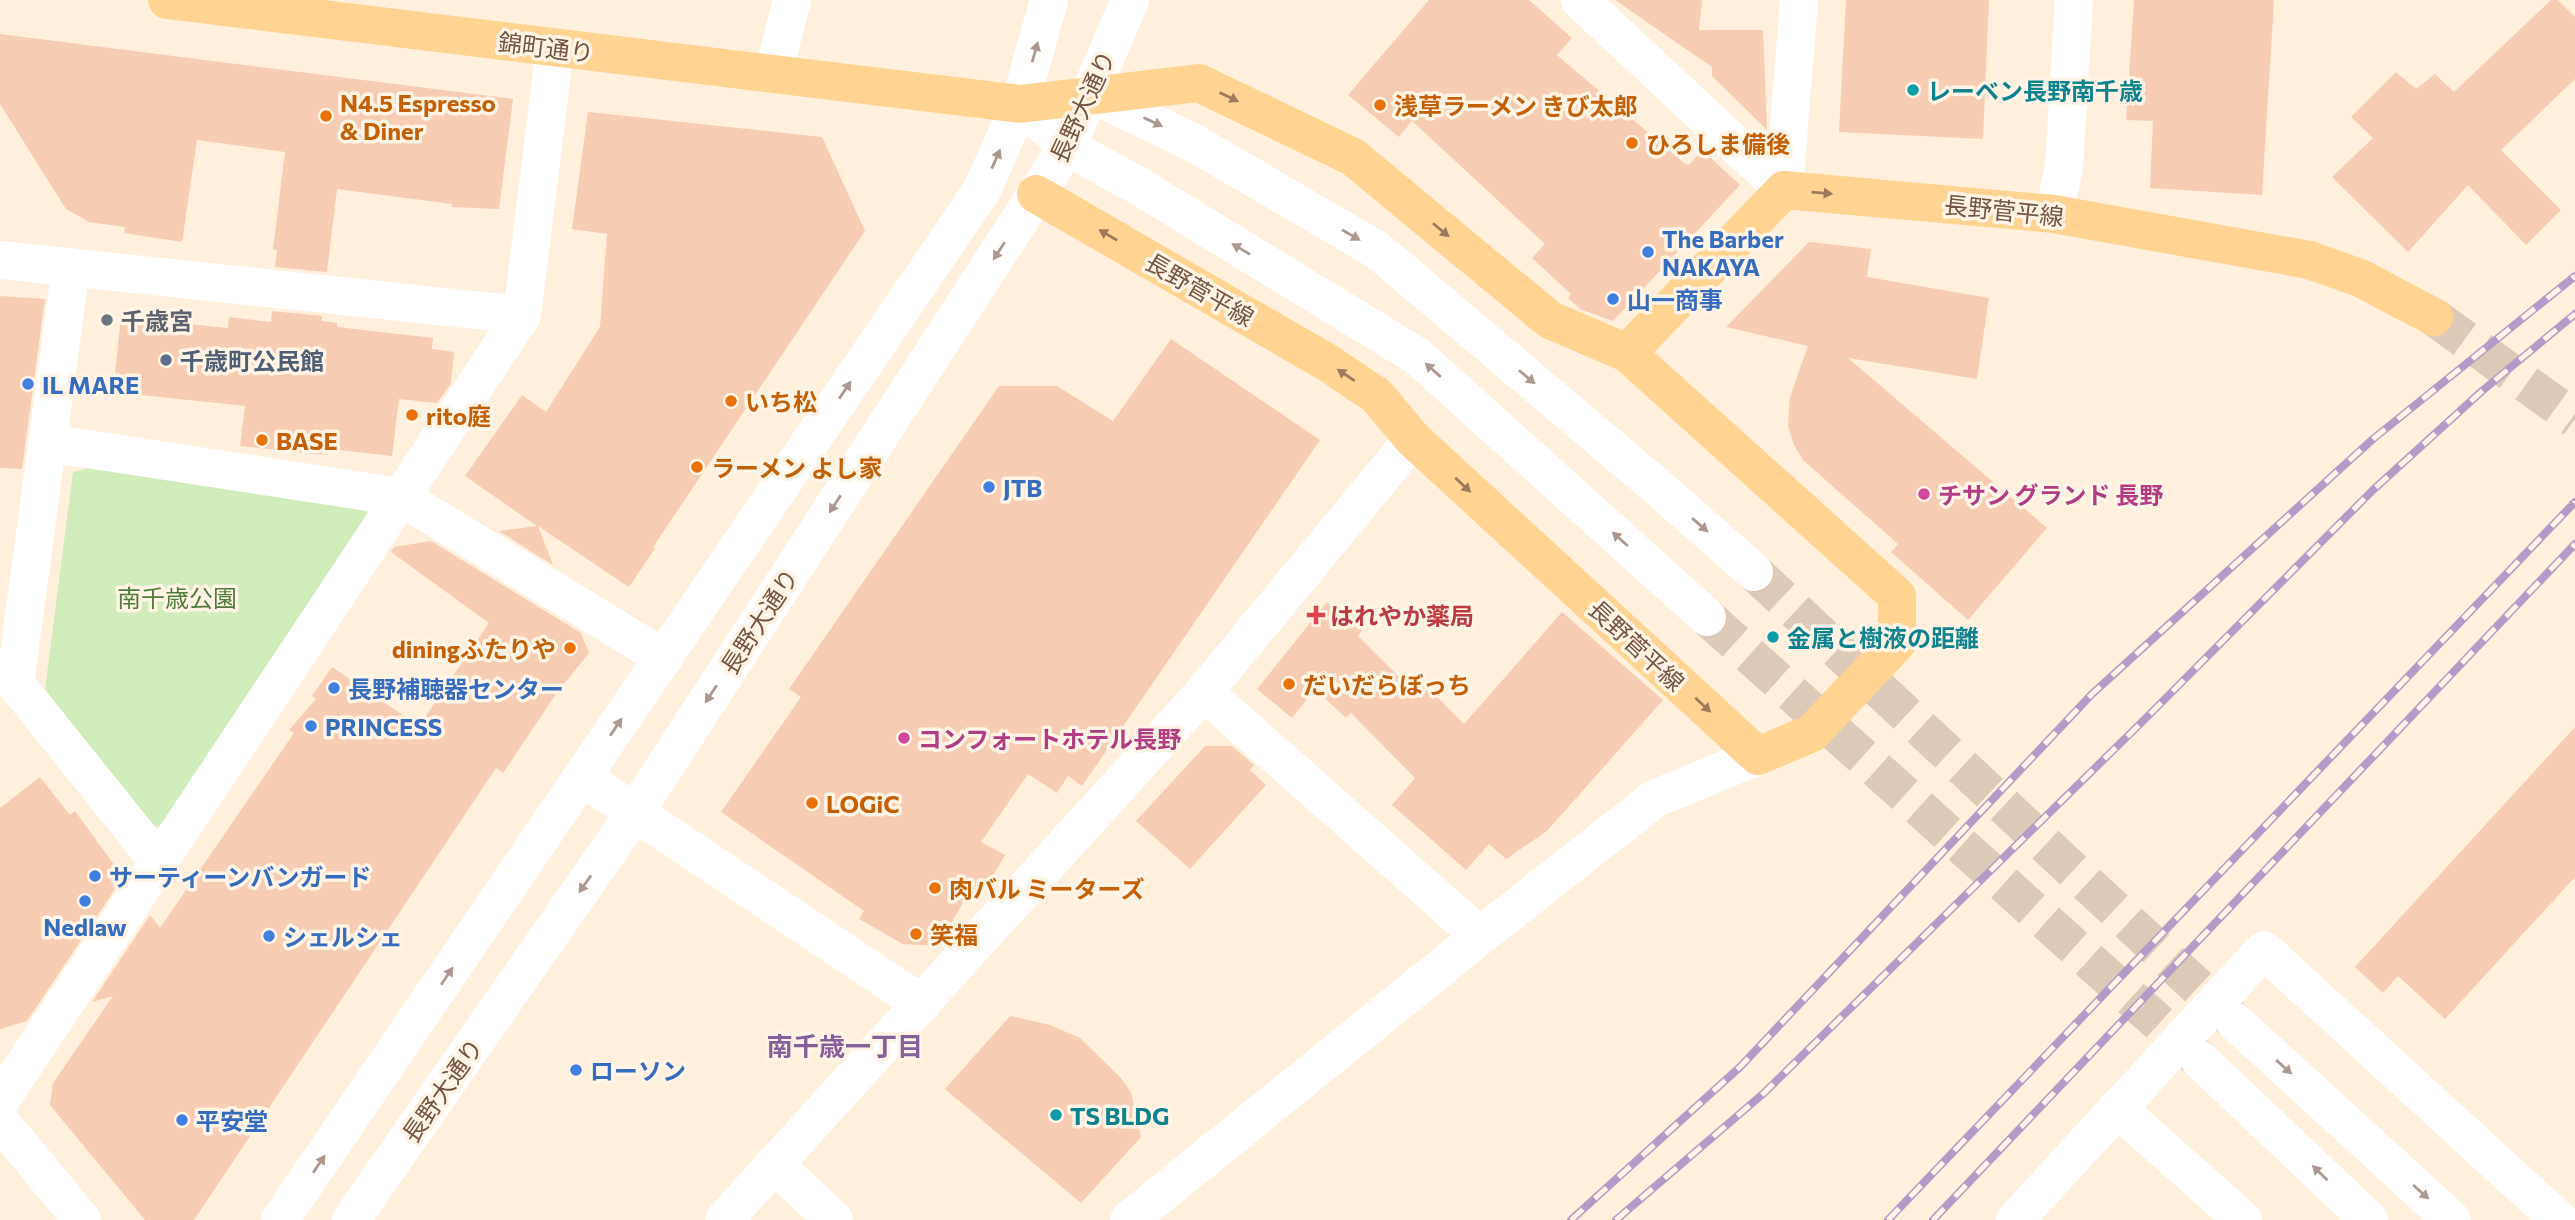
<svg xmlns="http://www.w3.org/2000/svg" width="2575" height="1220" font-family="Commissioner,'Noto Sans JP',sans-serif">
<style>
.park{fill:#d0ecbb}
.building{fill:#f6ccb2}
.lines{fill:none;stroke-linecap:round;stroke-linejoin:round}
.secondary-tunnel{stroke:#dcc9b7;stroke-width:38;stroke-dasharray:38 19;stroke-linecap:butt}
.primary-tunnel{stroke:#dcc9b7;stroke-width:38;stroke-dasharray:38 19;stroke-linecap:butt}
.street{stroke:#fff;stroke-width:38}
.secondary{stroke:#fff;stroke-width:38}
.primary{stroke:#ffd493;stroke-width:38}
.rail-casing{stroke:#b29cc7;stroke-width:8}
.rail{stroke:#fff4e5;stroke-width:5;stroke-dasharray:16;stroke-linecap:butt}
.oneway{fill:#ac988f}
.oneway2{fill:#9e7a5c}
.culture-dot{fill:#0f9aa8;stroke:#fff4e5;stroke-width:2.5}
.food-dot{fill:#e8710a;stroke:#fff4e5;stroke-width:2.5}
.shop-dot{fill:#3f7fe0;stroke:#fff4e5;stroke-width:2.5}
.worship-dot{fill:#6b7280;stroke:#fff4e5;stroke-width:2.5}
.service-dot{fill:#5c6f8a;stroke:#fff4e5;stroke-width:2.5}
.hotel-dot{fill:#d1479c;stroke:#fff4e5;stroke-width:2.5}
.health-dot{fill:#e0444e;stroke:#fff4e5;stroke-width:2.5}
.labels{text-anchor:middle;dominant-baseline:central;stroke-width:7;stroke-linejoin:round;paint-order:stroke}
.street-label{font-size:24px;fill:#755444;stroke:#fff4e5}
.culture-label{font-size:24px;font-weight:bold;fill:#0d838f;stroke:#fff4e5;text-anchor:start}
.food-label{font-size:24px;font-weight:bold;fill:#c56008;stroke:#fff4e5;text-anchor:start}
.shop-label{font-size:24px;font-weight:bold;fill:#366cbe;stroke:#fff4e5;text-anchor:start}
.worship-label{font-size:24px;font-weight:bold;fill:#5b616d;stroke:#fff4e5;text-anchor:start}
.service-label{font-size:24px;font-weight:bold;fill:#4e5e75;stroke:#fff4e5;text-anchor:start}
.hotel-label{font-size:24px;font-weight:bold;fill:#b23c85;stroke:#fff4e5;text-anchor:start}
.park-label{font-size:24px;fill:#507c3b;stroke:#fff4e5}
.health-label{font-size:24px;font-weight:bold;fill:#be3a42;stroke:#fff4e5;text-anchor:start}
.neighbourhood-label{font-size:26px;font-weight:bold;fill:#845f99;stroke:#fff4e5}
</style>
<rect width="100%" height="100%" fill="#fef0dd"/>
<path class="park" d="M 100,465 L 361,502 L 372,521 L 165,826 L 150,827 L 45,689 L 73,472 Z"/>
<path class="building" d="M 1429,0 L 1529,0 L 1572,38 L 1557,55 L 1684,163 L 1689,165 L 1702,150 L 1740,185 L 1613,321 L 1580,309 L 1568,298 L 1571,294 L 1532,258 L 1545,244 L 1412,121 L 1399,137 L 1348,95 Z
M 1615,0 L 1702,0 L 1699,30 L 1763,30 L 1767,130 L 1712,76 L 1712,67 Z
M 1846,0 L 1989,0 L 1983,139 L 1839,132 Z
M 2134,0 L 2274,0 L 2262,195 L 2150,188 L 2153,121 L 2126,120 Z
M 2551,0 L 2558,0 L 2575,17 L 2575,79 L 2501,150 L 2561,210 L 2526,245 L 2468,185 L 2408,252 L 2332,177 L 2373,138 L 2351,117 L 2396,72 L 2416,89 L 2435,74 L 2454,92 Z
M 0,34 L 513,99 L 499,209 L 452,207 L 452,204 L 337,189 L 327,272 L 275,267 L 277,250 L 273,249 L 285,152 L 197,140 L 182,242 L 124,233 L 125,227 L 89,222 L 66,209 L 0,104 Z
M 588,112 L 822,137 L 865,231 L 653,547 L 655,548 L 629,587 L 538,526 L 553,565 L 499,531 L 537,526 L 465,476 L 522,395 L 546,412 L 600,327 L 607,234 L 572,229 Z
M 1809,242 L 1871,249 L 1867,277 L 1989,298 L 1977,379 L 1848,358 L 2047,528 L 1968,620 L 1891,552 L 1898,544 L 1803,460 L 1793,443 L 1788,426 L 1790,397 L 1808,346 L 1726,327 Z
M 0,296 L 45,299 L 22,469 L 0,468 Z
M 272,311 L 322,316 L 322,321 L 337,323 L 337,327 L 433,338 L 432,349 L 454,352 L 451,383 L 437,403 L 399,399 L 392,456 L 323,448 L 322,455 L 240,446 L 245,406 L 113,392 L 121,317 L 228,328 L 229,317 L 271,322 Z
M 1171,339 L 1320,440 L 1082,786 L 1068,776 L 1057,793 L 1028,774 L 981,842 L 1005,855 L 981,895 L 971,889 L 938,946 L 903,944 L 859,919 L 864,911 L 721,812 L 801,697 L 789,689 L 999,386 L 1057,386 L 1113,421 Z
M 431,541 L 581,633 L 589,653 L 558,691 L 503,773 L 496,768 L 194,1220 L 145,1220 L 50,1105 L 53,1083 L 113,996 L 92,1002 L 150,915 L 160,928 L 294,733 L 289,730 L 316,699 L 312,696 L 332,667 L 419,726 L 489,623 L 391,552 L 394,547 Z
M 1327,602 L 1362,630 L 1358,636 L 1405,683 L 1414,674 L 1464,724 L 1562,612 L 1663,700 L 1547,831 L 1506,859 L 1489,844 L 1466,870 L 1392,805 L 1415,778 L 1351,713 L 1346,718 L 1315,689 L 1292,718 L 1257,689 Z
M 2575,727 L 2575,877 L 2445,1019 L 2398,976 L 2383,993 L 2355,967 Z
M 1205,746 L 1232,746 L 1254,765 L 1250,770 L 1266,785 L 1190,869 L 1136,821 Z
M 40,777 L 70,815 L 75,811 L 123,877 L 27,1021 L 0,1029 L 0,808 Z
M 1010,1016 L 1050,1025 L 1080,1038 L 1121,1078 L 1131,1093 L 1141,1137 L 1081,1203 L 945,1089 Z"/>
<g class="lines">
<path class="secondary-tunnel" d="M 1754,572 L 2234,1021
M 1707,617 L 2199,1059"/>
<path class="primary-tunnel" d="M 2434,317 L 2575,419"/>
<path class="street" d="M 1580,0 L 1784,190
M 773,74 L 792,0
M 1784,190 L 1799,0
M 0,260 L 522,315
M 71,267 L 15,683 L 159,862
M 48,443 L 401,497 L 664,658
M 1204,692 L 1480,936
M 582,777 L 922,1004
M 0,1101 L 522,315 L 555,49
M 2117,1108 L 2243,1220
M 774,1164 L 834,1220
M 724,1220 L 1204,692 L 1413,439
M 1129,1220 L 1480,936 L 1654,799 L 1758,756
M 2015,1220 L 2264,950 L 2559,1220"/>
<path class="secondary" d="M 1091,94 L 1194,143 L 1377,250 L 1661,490 L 1754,572
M 1020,104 L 1067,147 L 1137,185 L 1417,356 L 1707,617
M 2054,214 L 2064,167 L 2074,0
M 2234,1021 L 2452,1220
M 2199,1059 L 2369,1220
M 0,1121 L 82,1220
M 280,1220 L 982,190 L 1020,104 L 1049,0
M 351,1220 L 634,814 L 1067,147 L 1130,0"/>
<path class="primary" d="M 167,0 L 1020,104 L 1199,83 L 1353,157 L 1550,320 L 1627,353 L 1897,596 L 1897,643 L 1812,733 L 1758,756 L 1413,439 L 1377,396 L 1328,363 L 1036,194
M 1627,353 L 1784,190 L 2054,214 L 2309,260 L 2360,278 L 2434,317"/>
<g class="rail-casing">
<path id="rail" d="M 1571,1220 L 1740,1067 L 2092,694 L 2373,439 L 2575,276
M 1616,1220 L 1764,1093 L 2147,717 L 2373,490 L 2482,391 L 2575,314
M 1888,1220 L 2575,502
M 1933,1220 L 2575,544"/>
</g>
<use href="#rail" class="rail"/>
</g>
<defs><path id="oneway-solid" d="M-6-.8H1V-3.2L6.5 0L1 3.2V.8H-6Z" transform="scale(1.75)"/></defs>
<g class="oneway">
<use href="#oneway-solid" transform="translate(1035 52) rotate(-74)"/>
<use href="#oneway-solid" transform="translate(1153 122) rotate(25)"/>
<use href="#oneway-solid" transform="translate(996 159) rotate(-66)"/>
<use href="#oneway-solid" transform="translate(1351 235) rotate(30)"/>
<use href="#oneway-solid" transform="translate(1241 249) rotate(-149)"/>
<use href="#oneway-solid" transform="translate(999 251) rotate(123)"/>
<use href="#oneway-solid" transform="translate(1433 370) rotate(-138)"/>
<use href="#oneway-solid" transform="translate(1527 377) rotate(40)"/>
<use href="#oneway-solid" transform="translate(845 390) rotate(-56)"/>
<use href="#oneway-solid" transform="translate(835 504) rotate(123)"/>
<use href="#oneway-solid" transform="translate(1700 525) rotate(41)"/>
<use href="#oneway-solid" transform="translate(1620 539) rotate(-138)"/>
<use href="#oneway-solid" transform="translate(711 694) rotate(123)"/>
<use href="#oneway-solid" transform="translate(616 727) rotate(-56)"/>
<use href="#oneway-solid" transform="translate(585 884) rotate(125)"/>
<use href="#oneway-solid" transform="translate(447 976) rotate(-56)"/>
<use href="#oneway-solid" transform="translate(2284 1067) rotate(42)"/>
<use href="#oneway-solid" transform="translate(319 1164) rotate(-56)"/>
<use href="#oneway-solid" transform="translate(2320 1173) rotate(-136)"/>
<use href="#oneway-solid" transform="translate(2421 1192) rotate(42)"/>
</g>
<g class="oneway2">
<use href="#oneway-solid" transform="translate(1229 97) rotate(26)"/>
<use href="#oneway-solid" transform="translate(1822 193) rotate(5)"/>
<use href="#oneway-solid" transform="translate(1441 230) rotate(40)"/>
<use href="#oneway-solid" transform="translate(1108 235) rotate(-150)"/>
<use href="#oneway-solid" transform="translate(1346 375) rotate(-146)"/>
<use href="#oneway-solid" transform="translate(1463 485) rotate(43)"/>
<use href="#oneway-solid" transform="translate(1703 705) rotate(43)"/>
</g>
<g class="culture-dot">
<circle cx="1913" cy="90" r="7"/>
<circle cx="1773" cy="637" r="7"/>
<circle cx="1056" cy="1115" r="7"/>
</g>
<g class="food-dot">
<circle cx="1380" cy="105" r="7"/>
<circle cx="326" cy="116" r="7"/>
<circle cx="1632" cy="143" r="7"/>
<circle cx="731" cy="401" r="7"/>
<circle cx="412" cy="415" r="7"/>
<circle cx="262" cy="440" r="7"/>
<circle cx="697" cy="467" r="7"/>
<circle cx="570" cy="648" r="7"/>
<circle cx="1289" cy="684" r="7"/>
<circle cx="812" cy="803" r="7"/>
<circle cx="935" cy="888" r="7"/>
<circle cx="916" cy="934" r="7"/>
</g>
<g class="shop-dot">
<circle cx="1648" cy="252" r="7"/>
<circle cx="1613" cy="299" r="7"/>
<circle cx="28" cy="384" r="7"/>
<circle cx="989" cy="487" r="7"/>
<circle cx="334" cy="688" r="7"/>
<circle cx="311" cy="726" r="7"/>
<circle cx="95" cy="876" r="7"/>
<circle cx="85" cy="901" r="7"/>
<circle cx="269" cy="936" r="7"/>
<circle cx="576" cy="1070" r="7"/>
<circle cx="182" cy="1120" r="7"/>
</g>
<circle class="worship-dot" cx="107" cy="320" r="7"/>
<circle class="service-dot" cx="166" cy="360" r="7"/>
<g class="hotel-dot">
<circle cx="1924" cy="494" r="7"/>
<circle cx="904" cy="738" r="7"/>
</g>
<path class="health-dot" d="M1312.5 604.5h7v7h7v7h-7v7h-7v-7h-7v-7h7z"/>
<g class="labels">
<g class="street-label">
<text transform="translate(546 47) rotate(7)">錦町通り</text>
<text transform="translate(1082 106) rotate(-65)">長野大通り</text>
<text transform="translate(2004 210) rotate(6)">長野菅平線</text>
<text transform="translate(1200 289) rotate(30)">長野菅平線</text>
<text transform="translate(759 621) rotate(-57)">長野大通り</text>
<text transform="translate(1637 645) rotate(43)">長野菅平線</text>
<text transform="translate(442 1090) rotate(-55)">長野大通り</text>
</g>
<g class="culture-label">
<text x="1927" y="90">レーベン長野南千歳</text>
<text x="1787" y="637">金属と樹液の距離</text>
<text x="1070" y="1115">TS BLDG</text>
</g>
<g class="food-label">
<text x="340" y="102">N4.5 Espresso<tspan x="340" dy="28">&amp; Diner</tspan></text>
<text x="1394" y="105">浅草ラーメン きび太郎</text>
<text x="1646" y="143">ひろしま備後</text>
<text x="745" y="401">いち松</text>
<text x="426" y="415">rito庭</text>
<text x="276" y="440">BASE</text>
<text x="711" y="467">ラーメン よし家</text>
<text x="556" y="648" text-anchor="end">diningふたりや</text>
<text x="1303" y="684">だいだらぼっち</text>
<text x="826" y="803">LOGiC</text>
<text x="949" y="888">肉バル ミーターズ</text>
<text x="930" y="934">笑福</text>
</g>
<g class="shop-label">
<text x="1662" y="238">The Barber<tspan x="1662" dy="28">NAKAYA</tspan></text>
<text x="1627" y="299">山一商事</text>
<text x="42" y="384">IL MARE</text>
<text x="1003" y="487">JTB</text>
<text x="348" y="688">長野補聴器センター</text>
<text x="325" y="726">PRINCESS</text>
<text x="109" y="876">サーティーンバンガード</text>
<text x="85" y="926" text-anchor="middle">Nedlaw</text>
<text x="283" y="936">シェルシェ</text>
<text x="590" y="1070">ローソン</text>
<text x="196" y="1120">平安堂</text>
</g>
<g class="worship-label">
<text x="121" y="320">千歳宮</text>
</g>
<g class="service-label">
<text x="180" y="360">千歳町公民館</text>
</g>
<g class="hotel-label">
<text x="1938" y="494">チサン グランド 長野</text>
<text x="918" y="738">コンフォートホテル長野</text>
</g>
<g class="park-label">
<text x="177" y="597">南千歳公園</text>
</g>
<g class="health-label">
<text x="1330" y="615">はれやか薬局</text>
</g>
<g class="neighbourhood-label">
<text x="845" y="1045">南千歳一丁目</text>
</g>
</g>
</svg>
